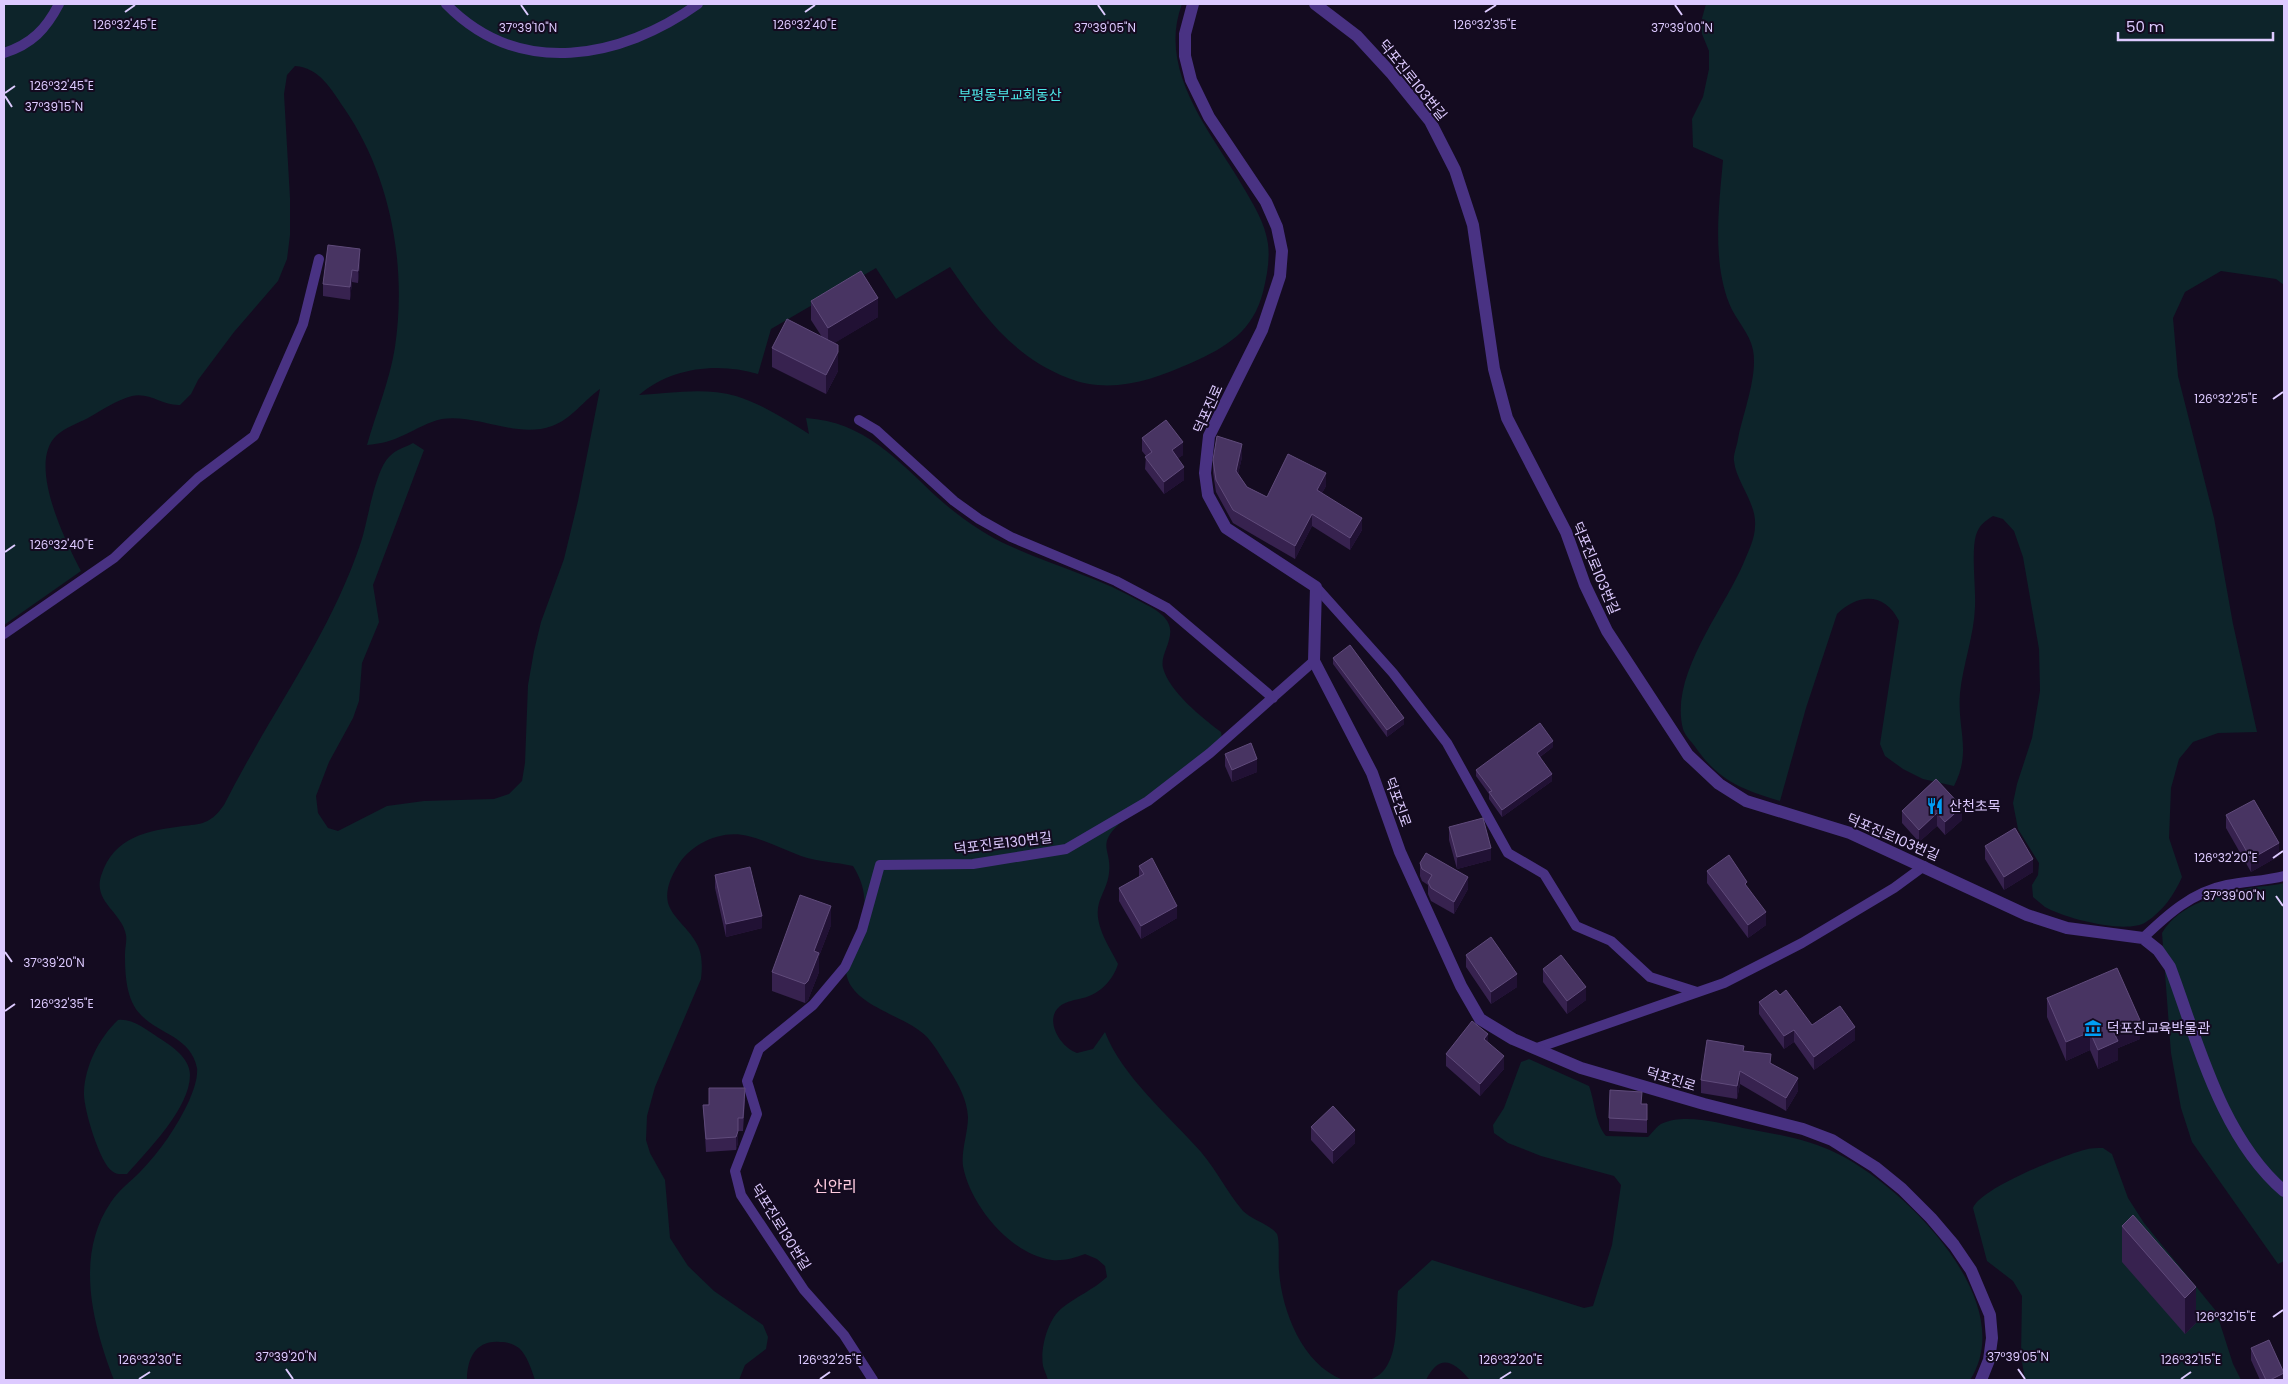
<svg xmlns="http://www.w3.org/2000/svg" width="2288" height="1384" font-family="Poppins,'Noto Sans KR',sans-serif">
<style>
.green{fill:#0d242a}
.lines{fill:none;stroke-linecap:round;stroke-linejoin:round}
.service{stroke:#493283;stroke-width:10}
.minor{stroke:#493283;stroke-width:12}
.wall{fill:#37224f}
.shaded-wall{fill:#211134}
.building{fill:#483462;stroke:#604b7b}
.ticks{fill:none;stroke:#ddcaff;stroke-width:2}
.labels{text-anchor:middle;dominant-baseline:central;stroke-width:4;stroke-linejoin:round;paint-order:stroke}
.street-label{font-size:14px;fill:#ddcaff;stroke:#140b20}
.park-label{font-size:14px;fill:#4de8e8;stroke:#140b20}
.poi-label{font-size:14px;fill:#ddcaff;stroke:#140b20;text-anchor:start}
.quarter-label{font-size:16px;fill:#ffcce0;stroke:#140b20}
.ticks-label{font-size:12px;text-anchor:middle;fill:#ddcaff;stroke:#140b20;stroke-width:4;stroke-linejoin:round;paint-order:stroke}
</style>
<rect width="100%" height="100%" fill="#140b20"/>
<path class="green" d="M 4,4 L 1182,4 C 1157,70 1210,131 1242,185 C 1253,204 1265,222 1268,244 C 1270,260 1267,276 1263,292 C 1253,331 1227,347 1191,363 C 1152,380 1111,395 1068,378 C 1012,356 983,315 950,267 L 896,299 L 876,268 L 771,329 L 758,374 C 719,362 671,367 639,395 C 671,393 705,387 736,396 C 762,404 786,420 809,434 L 806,418 C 865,422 897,460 938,498 C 959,517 985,535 1010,546 C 1054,566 1101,578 1143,603 C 1149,606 1157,610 1162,615 C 1182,633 1159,651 1163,668 C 1169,691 1202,718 1221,732 L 1223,744 L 1119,824 C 1096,846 1112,850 1109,873 C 1108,884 1102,893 1099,903 C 1093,924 1109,946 1118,964 C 1113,980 1100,994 1083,998 C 1075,1000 1067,1001 1060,1006 C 1043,1020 1061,1048 1077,1053 L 1093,1049 L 1105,1032 C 1121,1075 1170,1117 1201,1152 C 1217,1171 1227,1192 1243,1211 C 1251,1219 1272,1226 1277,1234 C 1280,1241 1278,1262 1279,1271 C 1282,1311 1302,1364 1343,1380 L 1048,1380 C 1047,1376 1044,1370 1043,1366 C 1040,1348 1048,1319 1062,1308 C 1077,1296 1093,1290 1107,1277 L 1105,1266 L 1097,1259 L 1085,1254 C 1074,1258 1064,1261 1052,1260 C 1011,1255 970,1205 963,1166 C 961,1150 968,1133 968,1117 C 967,1100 959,1085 950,1071 C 943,1060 936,1047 927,1037 C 907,1016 855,1007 847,977 C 844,966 848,959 852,949 C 864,918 872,896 853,866 C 836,862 818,862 801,856 C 783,849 767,841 748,836 C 721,829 690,844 677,867 C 671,877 665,890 668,903 C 670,910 675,916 680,922 C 699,943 704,951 701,979 L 655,1087 L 647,1116 L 646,1140 L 650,1153 L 665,1180 L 670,1238 L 688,1266 L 714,1291 L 763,1325 L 768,1337 L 766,1349 L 745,1365 L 739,1380 L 535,1380 C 532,1371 527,1355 519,1348 C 514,1344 507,1342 500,1342 C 476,1340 467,1358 467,1380 L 114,1380 C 93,1325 74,1256 111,1202 C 118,1191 131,1181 140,1172 C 161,1150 176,1128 189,1101 C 193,1091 198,1079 197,1068 C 191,1037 159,1034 141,1015 C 126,1000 125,974 125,954 C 125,948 127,941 126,935 C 122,912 93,902 101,876 C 114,836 147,831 183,826 C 190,825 199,825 205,822 C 213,819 219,812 224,805 C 268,717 330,636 361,542 C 368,521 375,469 390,456 C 395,450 406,447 413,443 L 424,450 L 373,585 L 379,622 L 362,663 L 359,701 L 353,718 L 329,762 L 316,796 L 318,813 L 328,828 L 338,831 L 387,806 L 424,801 L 494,799 L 509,794 L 522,781 L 525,763 L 528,685 L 534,651 L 541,622 L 564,559 L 578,501 L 600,389 C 584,400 572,419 552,426 C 517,439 478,414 442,419 C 428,422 417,429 404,435 C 392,441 380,444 367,445 C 376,413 390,380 395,347 C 407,266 391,176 344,108 C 331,89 320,68 295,66 L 287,75 L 284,94 L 290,198 L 290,235 L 287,259 L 278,281 L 234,332 L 198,380 L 191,394 L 180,405 C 163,406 150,392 132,396 C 117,400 102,410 88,418 C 78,423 65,428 57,435 C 26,463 66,542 81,571 L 4,625 Z
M 1706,4 L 2284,4 L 2284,285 L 2276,279 L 2221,271 L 2185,292 L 2173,318 L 2178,376 L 2214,518 L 2233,624 L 2257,732 L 2218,733 L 2193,742 L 2179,759 L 2171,788 L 2169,838 L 2182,877 C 2174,895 2163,911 2146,922 C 2127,935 2064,918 2045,907 C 2041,904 2037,900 2033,897 L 2032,885 L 2038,875 L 2039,863 L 2018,829 L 2013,803 L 2017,784 L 2032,738 L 2040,691 L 2039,649 L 2023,557 L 2014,531 L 2003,519 L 1993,516 C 1984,522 1980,524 1976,535 C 1971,552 1976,588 1975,607 C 1974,636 1963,664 1960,693 C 1957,730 1972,751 1954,786 L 1923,779 L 1903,769 L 1885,756 L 1880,744 L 1899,621 C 1885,592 1858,593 1837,614 L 1806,708 L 1780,801 C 1743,790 1719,781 1696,748 C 1692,742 1685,736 1683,729 C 1669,675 1724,610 1744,562 C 1749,550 1755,538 1755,526 C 1757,503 1736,482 1734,461 C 1733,455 1737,446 1738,439 C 1743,413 1758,376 1753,350 C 1750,333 1735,319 1729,303 C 1712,259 1719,206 1723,160 L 1693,147 L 1692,119 L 1703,97 L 1709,69 L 1709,51 L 1702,34 L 1701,22 Z
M 2284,883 L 2284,1261 L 2278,1264 L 2192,1142 L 2181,1108 L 2171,1053 L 2162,933 C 2179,904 2219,894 2250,888 C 2261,886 2273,886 2284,883 Z
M 118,1020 C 132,1018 147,1030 159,1038 C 172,1046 190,1058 190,1075 C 190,1108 148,1150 127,1174 C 121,1174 116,1175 112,1171 C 100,1163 83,1108 84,1092 C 85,1066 99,1038 118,1020 Z
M 1529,1059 L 1589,1086 C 1595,1102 1595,1123 1606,1136 L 1648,1137 C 1652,1133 1656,1127 1661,1124 C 1684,1113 1720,1123 1743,1128 C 1775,1134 1809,1139 1838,1154 C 1903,1186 2021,1301 1970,1380 L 1470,1380 C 1453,1361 1440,1353 1426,1380 L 1369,1380 C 1402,1371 1395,1317 1398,1291 L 1432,1260 L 1584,1308 L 1593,1306 L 1612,1245 L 1621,1185 L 1614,1176 L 1541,1156 L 1508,1143 L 1494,1133 L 1493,1125 L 1504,1108 L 1521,1062 Z
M 2103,1148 L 2112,1154 L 2128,1198 L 2144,1223 L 2216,1311 L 2233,1364 L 2241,1380 L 2025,1380 L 2021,1356 L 2022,1296 L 2013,1281 L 1987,1261 L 1973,1208 C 1981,1188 2062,1156 2084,1150 C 2090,1148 2097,1148 2103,1148 Z"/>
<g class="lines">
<path class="service" d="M 446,4 C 519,79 621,59 698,4
M 4,53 C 32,44 46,29 59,4
M 859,420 L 876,430 L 954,501 L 979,519 L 1011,537 L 1116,581 L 1167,608 L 1273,698
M 1316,587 L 1393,673 L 1447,743 L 1508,853 L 1544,874 L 1576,926 L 1611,941 L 1650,977 L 1697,992
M 4,634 L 114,558 L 198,478 L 254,436 L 303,324 L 319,259
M 2143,938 C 2167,915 2192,892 2227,885 C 2246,881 2265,881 2284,876
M 1537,1048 L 1724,983 L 1802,943 L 1894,888 L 1924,866
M 873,1380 L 844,1335 L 804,1290 L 741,1195 L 735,1171 L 757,1114 L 747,1081 L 759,1049 L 813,1005 L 845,967 L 862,930 L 880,865 L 973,864 L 1066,849 L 1148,801 L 1210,753 L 1314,661"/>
<path class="minor" d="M 1193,4 L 1185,34 L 1185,56 L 1191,80 L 1209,117 L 1266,202 L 1277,227 L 1282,251 L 1280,276 L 1262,330 L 1209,436 L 1205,473 L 1208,495 L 1226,528 L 1316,587 L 1314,661 L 1372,773 L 1400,852 L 1461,986 L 1480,1019 L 1513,1039 L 1581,1068 L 1704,1104 L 1803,1129 L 1832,1140 L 1875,1167 L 1902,1189 L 1931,1218 L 1954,1245 L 1971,1270 L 1990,1315 L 1992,1338 L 1989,1360 L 1981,1380
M 1315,4 L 1357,36 L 1392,74 L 1430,121 L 1455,170 L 1473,225 L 1494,369 L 1507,418 L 1566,532 L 1585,585 L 1607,631 L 1688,755 L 1719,784 L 1746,801 L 1850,833 L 2027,915 L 2067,928 L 2143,938 L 2158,950 L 2170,967 C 2198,1042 2221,1137 2284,1191"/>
</g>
<path class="wall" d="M 360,262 L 358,283 L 352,282 L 350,300 L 323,296 L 323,284 Z
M 811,301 L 878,317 L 834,343 L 838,371 L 826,394 L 772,367 L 772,348 L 822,337 L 811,320 Z
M 1142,438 L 1183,455 L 1178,458 L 1184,480 L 1164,494 L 1145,469 L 1146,456 L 1142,451 Z
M 1242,457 L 1238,474 L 1247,487 L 1267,497 L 1326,486 L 1322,493 L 1362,530 L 1350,550 L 1312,526 L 1295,559 L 1233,523 L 1216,492 L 1213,473 L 1213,460 Z
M 1333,658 L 1404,724 L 1387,737 L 1333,664 Z
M 1553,747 L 1540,757 L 1552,781 L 1502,817 L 1489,799 L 1489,794 L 1476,776 L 1476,770 Z
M 1225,754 L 1257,772 L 1232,782 L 1225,766 Z
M 1936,779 L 1962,820 L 1945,835 L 1937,826 L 1919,842 L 1902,823 L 1902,811 Z
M 2226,815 L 2279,856 L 2251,872 L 2226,828 Z
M 1449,827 L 1491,860 L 1457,869 L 1449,840 Z
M 1985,846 L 2033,872 L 2004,890 L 1985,859 Z
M 1420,863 L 1468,889 L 1454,914 L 1431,901 L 1428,894 L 1428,885 L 1422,881 L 1420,876 Z
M 1139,866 L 1177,918 L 1141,939 L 1119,901 L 1119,888 L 1139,877 Z
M 1707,871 L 1747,887 L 1766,925 L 1748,938 L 1707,883 Z
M 715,875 L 762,928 L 726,937 L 715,888 Z
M 831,925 L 819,956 L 819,972 L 808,1000 L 805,1003 L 772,991 L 772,972 Z
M 1466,955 L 1517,987 L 1491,1004 L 1466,967 Z
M 1543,969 L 1586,1000 L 1567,1014 L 1543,982 Z
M 1780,995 L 1812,1025 L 1855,1040 L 1814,1070 L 1794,1042 L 1784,1049 L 1759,1014 L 1759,1002 Z
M 2047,998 L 2140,1039 L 2118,1048 L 2118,1060 L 2098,1069 L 2090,1050 L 2066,1061 L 2047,1017 Z
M 1488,1042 L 1504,1069 L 1480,1096 L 1446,1066 L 1446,1054 Z
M 1744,1051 L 1771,1063 L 1798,1091 L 1786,1111 L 1740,1084 L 1737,1099 L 1701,1093 L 1701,1080 Z
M 745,1100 L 743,1131 L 738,1131 L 738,1143 L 736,1150 L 706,1152 L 703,1105 Z
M 1642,1104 L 1647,1117 L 1647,1133 L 1609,1131 L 1609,1118 Z
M 1311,1127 L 1355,1143 L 1333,1164 L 1311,1140 Z
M 2122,1226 L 2196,1287 L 2196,1323 L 2185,1334 L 2122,1262 Z
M 2251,1348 L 2284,1380 L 2260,1380 L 2251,1360 Z"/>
<path class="shaded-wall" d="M 360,249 L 360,262 L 358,283 L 358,271 Z
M 352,270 L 352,282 L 350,300 L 350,287 Z
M 878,298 L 878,317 L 828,347 L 828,328 Z
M 838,352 L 838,371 L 826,394 L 826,375 Z
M 1183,442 L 1183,455 L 1172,463 L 1172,450 Z
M 1242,444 L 1242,457 L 1236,483 L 1236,471 Z
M 1184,467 L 1184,480 L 1164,494 L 1164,482 Z
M 1326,473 L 1326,486 L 1317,502 L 1317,490 Z
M 1312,514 L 1312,526 L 1295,559 L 1295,546 Z
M 1362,518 L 1362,530 L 1350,550 L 1350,538 Z
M 1404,718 L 1404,724 L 1387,737 L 1387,730 Z
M 1553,741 L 1553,747 L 1537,759 L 1537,753 Z
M 1257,759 L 1257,772 L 1232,782 L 1232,770 Z
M 1552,774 L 1552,781 L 1502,817 L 1502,810 Z
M 1962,807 L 1962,820 L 1945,835 L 1945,822 Z
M 1937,813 L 1937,826 L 1919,842 L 1919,830 Z
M 2279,843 L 2279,856 L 2251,872 L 2251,859 Z
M 1491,848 L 1491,860 L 1457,869 L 1457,857 Z
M 2033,859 L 2033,872 L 2004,890 L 2004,877 Z
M 1468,877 L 1468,889 L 1454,914 L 1454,902 Z
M 831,906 L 831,925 L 819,956 L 819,972 L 808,1000 L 805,1003 L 805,984 L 814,951 Z
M 1177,906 L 1177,918 L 1141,939 L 1141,926 Z
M 1766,912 L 1766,925 L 1748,938 L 1748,925 Z
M 762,916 L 762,928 L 726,937 L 726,924 Z
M 1517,974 L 1517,987 L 1491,1004 L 1491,992 Z
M 1586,987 L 1586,1000 L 1567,1014 L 1567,1001 Z
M 2140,1020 L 2140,1039 L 2118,1048 L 2118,1060 L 2098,1069 L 2098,1050 L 2113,1031 Z
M 1855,1027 L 1855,1040 L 1814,1070 L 1814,1057 Z
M 1794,1030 L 1794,1042 L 1784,1049 L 1784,1036 Z
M 2090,1032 L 2090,1050 L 2066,1061 L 2066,1042 Z
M 1488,1034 L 1488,1046 L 1484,1039 Z
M 1504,1056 L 1504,1069 L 1480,1096 L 1480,1084 Z
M 1740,1071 L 1740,1084 L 1737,1099 L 1737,1086 Z
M 1798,1078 L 1798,1091 L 1786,1111 L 1786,1098 Z
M 1355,1130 L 1355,1143 L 1333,1164 L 1333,1151 Z
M 738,1131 L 738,1143 L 736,1150 L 736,1137 Z
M 2196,1287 L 2196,1323 L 2185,1334 L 2185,1298 Z
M 2284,1373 L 2284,1380 L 2270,1380 Z"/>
<path class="building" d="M 328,245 L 360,249 L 358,271 L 352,270 L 350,287 L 323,284 Z
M 861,271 L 878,298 L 828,328 L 811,301 Z
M 787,319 L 838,345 L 838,352 L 826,375 L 772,348 Z
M 1166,420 L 1183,442 L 1172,450 L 1184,467 L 1164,482 L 1145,457 L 1152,452 L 1142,438 Z
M 1217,436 L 1242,444 L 1236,471 L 1247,487 L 1267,497 L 1288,454 L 1326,473 L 1317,490 L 1362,518 L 1350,538 L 1312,514 L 1295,546 L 1233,510 L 1216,480 L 1213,460 Z
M 1350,645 L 1404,718 L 1387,730 L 1333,658 Z
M 1540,723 L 1553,741 L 1537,753 L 1552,774 L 1502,810 L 1489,792 L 1492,791 L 1476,770 Z
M 1251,743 L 1257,759 L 1232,770 L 1225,754 Z
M 1936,779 L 1962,807 L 1945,822 L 1937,813 L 1919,830 L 1902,811 Z
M 2254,800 L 2279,843 L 2251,859 L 2226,815 Z
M 1483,818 L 1491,848 L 1457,857 L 1449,827 Z
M 2015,828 L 2033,859 L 2004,877 L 1985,846 Z
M 1426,853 L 1468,877 L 1454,902 L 1431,888 L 1428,882 L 1432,875 L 1422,869 L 1420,863 Z
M 1729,855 L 1747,882 L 1745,884 L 1766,912 L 1748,925 L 1707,871 Z
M 1152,858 L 1177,906 L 1141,926 L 1119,888 L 1144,874 L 1139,866 Z
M 750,867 L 762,916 L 726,924 L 715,875 Z
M 800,895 L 831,906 L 814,951 L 819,953 L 808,981 L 805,984 L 772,972 Z
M 1491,937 L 1517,974 L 1491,992 L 1466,955 Z
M 1561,955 L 1586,987 L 1567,1001 L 1543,969 Z
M 2117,968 L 2140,1020 L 2113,1031 L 2118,1041 L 2098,1050 L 2090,1032 L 2066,1042 L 2047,998 Z
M 1776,990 L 1780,995 L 1786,990 L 1812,1025 L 1840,1006 L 1855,1027 L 1814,1057 L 1794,1030 L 1784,1036 L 1759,1002 Z
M 1472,1021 L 1488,1034 L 1484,1039 L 1504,1056 L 1480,1084 L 1446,1054 Z
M 1707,1040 L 1744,1046 L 1743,1051 L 1771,1054 L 1770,1063 L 1798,1078 L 1786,1098 L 1740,1071 L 1737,1086 L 1701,1080 Z
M 709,1088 L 745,1088 L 743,1118 L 738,1118 L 738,1131 L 736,1137 L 706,1139 L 703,1105 L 709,1105 Z
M 1610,1090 L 1642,1092 L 1641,1104 L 1647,1104 L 1647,1120 L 1609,1118 Z
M 1333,1106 L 1355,1130 L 1333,1151 L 1311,1127 Z
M 2133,1215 L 2196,1287 L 2185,1298 L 2122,1226 Z
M 2269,1340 L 2284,1373 L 2270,1380 L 2266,1380 L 2251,1348 Z"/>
<path class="ticks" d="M 521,5 L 528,15M 1098,5 L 1105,15M 1675,5 L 1682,15M 125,12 L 135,5M 805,12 L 815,5M 1485,12 L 1496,5M 5,93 L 15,86M 5,96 L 12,107M 2273,399 L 2283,392M 5,552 L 15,545M 2273,858 L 2283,851M 2276,896 L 2283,906M 5,952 L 12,962M 5,1011 L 15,1004M 2273,1317 L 2283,1310M 286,1369 L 293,1379M 2018,1369 L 2025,1379M 139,1379 L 150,1372M 820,1379 L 830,1372M 1500,1379 L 1511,1372M 2181,1379 L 2191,1372"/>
<defs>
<g id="restaurant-bare" transform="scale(1.35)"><path d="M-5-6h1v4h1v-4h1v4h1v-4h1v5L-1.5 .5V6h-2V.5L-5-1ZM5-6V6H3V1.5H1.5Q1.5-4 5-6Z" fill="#009ff5" stroke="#140b20" stroke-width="2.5" paint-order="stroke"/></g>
<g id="museum-bare" transform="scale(1.35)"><path d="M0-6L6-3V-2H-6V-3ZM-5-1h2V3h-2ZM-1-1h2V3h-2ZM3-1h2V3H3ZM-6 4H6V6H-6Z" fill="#009ff5" stroke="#140b20" stroke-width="2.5" paint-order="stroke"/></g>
</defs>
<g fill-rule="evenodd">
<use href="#restaurant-bare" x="1935" y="806"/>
<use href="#museum-bare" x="2093" y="1028"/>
</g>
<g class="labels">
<g class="street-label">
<text transform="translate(1413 80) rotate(51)">덕포진로103번길</text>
<text transform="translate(1208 409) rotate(-66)">덕포진로</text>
<text transform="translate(1596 568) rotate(67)">덕포진로103번길</text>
<text transform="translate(1398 802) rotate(70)">덕포진로</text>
<text transform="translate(1893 837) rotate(23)">덕포진로103번길</text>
<text transform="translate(1003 843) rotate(-7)">덕포진로130번길</text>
<text transform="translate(1671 1079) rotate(17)">덕포진로</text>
<text transform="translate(781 1227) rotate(58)">덕포진로130번길</text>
</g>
<g class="park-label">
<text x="1010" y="95">부평동부교회동산</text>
</g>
<g class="poi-label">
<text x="1949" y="806">산천초목</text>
<text x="2107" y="1028">덕포진교육박물관</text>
</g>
<g class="quarter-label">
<text x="835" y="1186">신안리</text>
</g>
</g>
<g class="ticks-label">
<text x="125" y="29">126°32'45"E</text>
<text x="805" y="29">126°32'40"E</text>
<text x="1485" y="29">126°32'35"E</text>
<text x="528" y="32">37°39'10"N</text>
<text x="1105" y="32">37°39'05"N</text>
<text x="1682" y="32">37°39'00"N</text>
<text x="62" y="90">126°32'45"E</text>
<text x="54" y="111">37°39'15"N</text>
<text x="2226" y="403">126°32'25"E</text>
<text x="62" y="549">126°32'40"E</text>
<text x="2226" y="862">126°32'20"E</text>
<text x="2234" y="900">37°39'00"N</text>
<text x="54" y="967">37°39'20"N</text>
<text x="62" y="1008">126°32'35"E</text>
<text x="2226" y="1321">126°32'15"E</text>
<text x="286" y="1361">37°39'20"N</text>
<text x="2018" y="1361">37°39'05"N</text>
<text x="150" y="1364">126°32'30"E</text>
<text x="830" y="1364">126°32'25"E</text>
<text x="1511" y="1364">126°32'20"E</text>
<text x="2191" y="1364">126°32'15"E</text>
</g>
<rect width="2288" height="1384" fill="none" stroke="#ddcaff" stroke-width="10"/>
<path d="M2118 32v8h155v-8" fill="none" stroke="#ddcaff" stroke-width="2.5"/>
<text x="2126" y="32" font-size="15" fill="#ddcaff" stroke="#140b20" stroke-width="4" paint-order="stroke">50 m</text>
</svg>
